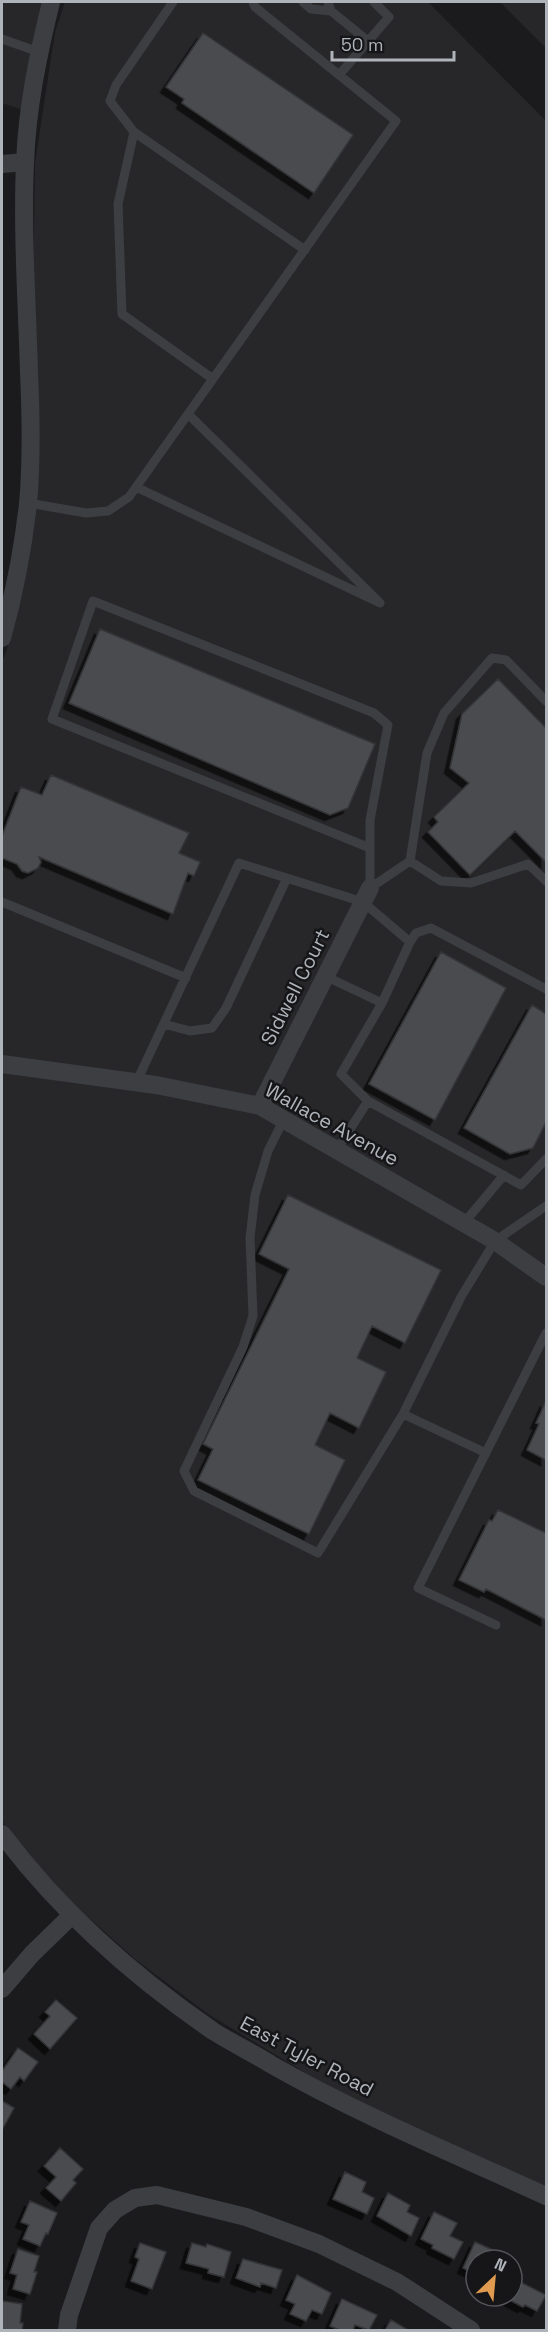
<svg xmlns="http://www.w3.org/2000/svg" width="548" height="2332" font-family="'Space Grotesk',sans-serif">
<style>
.built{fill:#27272a}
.building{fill:#4a4c4f;stroke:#353639;stroke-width:1.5;filter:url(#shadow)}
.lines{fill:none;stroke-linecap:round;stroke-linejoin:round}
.service{stroke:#3c3e42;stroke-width:9}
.minor{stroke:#3c3e42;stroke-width:18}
.tertiary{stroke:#3c3e42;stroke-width:18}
.labels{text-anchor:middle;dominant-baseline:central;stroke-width:5;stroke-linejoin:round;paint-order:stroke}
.street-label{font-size:20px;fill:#afb4bb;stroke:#161618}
</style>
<defs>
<filter id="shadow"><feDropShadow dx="-5.5" dy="5.5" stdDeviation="0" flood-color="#0009"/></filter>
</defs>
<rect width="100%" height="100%" fill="#1b1b1d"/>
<path class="built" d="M 2,2 L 48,2 L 26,111 L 2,103 Z
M 65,2 L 428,2 L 546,121 L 546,2193 L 337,2092 L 208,2014 L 135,1959 L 79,1909 L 10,1835 L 2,1820 L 2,662 L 7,649 L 29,543 L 35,163 L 55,32 Z
M 500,2 L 546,2 L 546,48 Z"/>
<path class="building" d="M 203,33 L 353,135 L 314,193 L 182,103 L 184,99 L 166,87 Z
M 100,629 L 375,744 L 348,808 L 330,815 L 69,703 Z
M 498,679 L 546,728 L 546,862 L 515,831 L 470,875 L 428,832 L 438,822 L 434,817 L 469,783 L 450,768 L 462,714 Z
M 51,775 L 189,833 L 179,853 L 200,862 L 194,876 L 188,873 L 173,914 L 39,857 L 41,862 L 38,868 L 28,873 L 22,871 L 17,864 L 2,858 L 2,836 L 21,787 L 42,795 Z
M 441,952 L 506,988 L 435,1120 L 369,1084 Z
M 532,1005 L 546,1014 L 546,1122 L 533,1148 L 510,1154 L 464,1128 Z
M 288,1195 L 441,1270 L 405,1343 L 372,1326 L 357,1358 L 386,1372 L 359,1428 L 330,1413 L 315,1445 L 345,1460 L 309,1534 L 198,1480 L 213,1449 L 203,1444 L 289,1269 L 259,1254 Z
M 546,1401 L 546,1460 L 527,1450 L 539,1424 L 536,1423 Z
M 498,1510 L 546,1533 L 546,1620 L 486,1589 L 484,1592 L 459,1580 L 489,1520 L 492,1521 Z
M 56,2000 L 77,2018 L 50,2049 L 34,2034 L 50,2016 L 45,2012 Z
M 18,2048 L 38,2062 L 24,2081 L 20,2077 L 11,2089 L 2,2082 L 2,2071 Z
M 2,2101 L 14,2108 L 3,2128 L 2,2127 Z
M 60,2148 L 83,2169 L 73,2180 L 76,2183 L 61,2201 L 46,2188 L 56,2177 L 44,2166 Z
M 345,2172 L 366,2182 L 362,2192 L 374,2198 L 367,2214 L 333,2199 Z
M 388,2193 L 410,2205 L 407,2212 L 419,2218 L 411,2236 L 377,2216 Z
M 30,2201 L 57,2213 L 48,2234 L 46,2233 L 40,2246 L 23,2239 L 29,2225 L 21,2222 Z
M 434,2212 L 457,2223 L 450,2236 L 463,2242 L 454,2259 L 432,2248 L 433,2245 L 421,2239 Z
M 475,2242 L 495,2251 L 492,2258 L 497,2260 L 476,2260 L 476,2274 L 463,2268 Z
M 140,2243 L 166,2252 L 152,2289 L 131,2281 L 139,2259 L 135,2257 Z
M 192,2243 L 206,2247 L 207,2244 L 231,2252 L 224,2277 L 208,2273 L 209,2269 L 186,2263 Z
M 18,2249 L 39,2256 L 34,2272 L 37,2272 L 30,2294 L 13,2289 L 17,2275 L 10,2273 Z
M 243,2259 L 282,2270 L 276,2288 L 261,2283 L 260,2287 L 236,2278 Z
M 297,2275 L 331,2293 L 322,2314 L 312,2310 L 306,2321 L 290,2314 L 295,2304 L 286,2300 Z
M 512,2278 L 546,2295 L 537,2311 L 525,2305 L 523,2307 L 502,2296 L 512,2296 Z
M 342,2299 L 377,2315 L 369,2330 L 355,2325 L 353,2330 L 340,2330 L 330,2326 Z
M 2,2301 L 22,2304 L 20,2323 L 23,2323 L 22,2330 L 2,2330 Z
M 391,2320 L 408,2330 L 385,2330 Z"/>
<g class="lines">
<path class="service" d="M 173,2 L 116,85 L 110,101 L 134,132 L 118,204 L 122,314 L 213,379
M 303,2 L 311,9 L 331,11
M 328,2 L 331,11 L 368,41
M 2,39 L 39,52
M 339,75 L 389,17 L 374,2
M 134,132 L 305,250
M 136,487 L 380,603 L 188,414
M 28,503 L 86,513 L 108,511 L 129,497 L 396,121 L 255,7 L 253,2
M 410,861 L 441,881 L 471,883 L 528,864 L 546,881
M 370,888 L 370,820 L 388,725 L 374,713 L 93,601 L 52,719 L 370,848
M 370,888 L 410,861 L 427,753 L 444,713 L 492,658 L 506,660 L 546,701
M 2,902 L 186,978
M 325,976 L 382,1003
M 546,989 L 431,928 L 416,933 L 410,942 L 382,1003 L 341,1074 L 368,1101 L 521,1185 L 546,1159
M 164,1024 L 190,1031 L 212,1028 L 226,1008 L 287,878
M 136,1083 L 239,863 L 363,902 L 410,942
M 283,1121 L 268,1151 L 255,1195 L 250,1238 L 253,1316 L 243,1347 L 184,1471 L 194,1491 L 318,1553 L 403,1414
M 336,1151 L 368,1101
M 464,1223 L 504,1175
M 486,1453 L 403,1414 L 461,1297 L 495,1241 L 546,1206
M 496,1625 L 418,1588 L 546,1333"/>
<path class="minor" d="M 2,164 L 25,162
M 2,1064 L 156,1085 L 260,1106 L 495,1241 L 546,1277
M 260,1106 L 370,888
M 2,1989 L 32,1954 L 71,1916
M 67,2330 L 69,2315 L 99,2228 L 115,2210 L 135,2198 L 157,2195 L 246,2217 L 319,2244 L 397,2282 L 471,2330"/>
<path class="tertiary" d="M 2,638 C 14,595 23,548 28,504 C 32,460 31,416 29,372 C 27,302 22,232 25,163 C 27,108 38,55 51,2
M 2,1834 C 60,1911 133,1976 213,2031 C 232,2043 253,2053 272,2065 C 360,2115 454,2154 546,2196"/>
</g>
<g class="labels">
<g class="street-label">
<text transform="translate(295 987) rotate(-63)">Sidwell Court</text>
<text transform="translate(332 1124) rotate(29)">Wallace Avenue</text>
<text transform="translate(307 2056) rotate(28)">East Tyler Road</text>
</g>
</g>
<rect width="548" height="2332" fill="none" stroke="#afb4bb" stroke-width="6"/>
<g transform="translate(494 2278) rotate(26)"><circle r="28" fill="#161618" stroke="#535559" stroke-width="1.5"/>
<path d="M0-4.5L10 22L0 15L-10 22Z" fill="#e09b50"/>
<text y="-9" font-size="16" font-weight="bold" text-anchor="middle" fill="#afb4bb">N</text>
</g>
<path d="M332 51v9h122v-9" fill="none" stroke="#afb4bb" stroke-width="3"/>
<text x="341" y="51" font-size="18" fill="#afb4bb" stroke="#161618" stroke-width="4.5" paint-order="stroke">50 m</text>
</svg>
